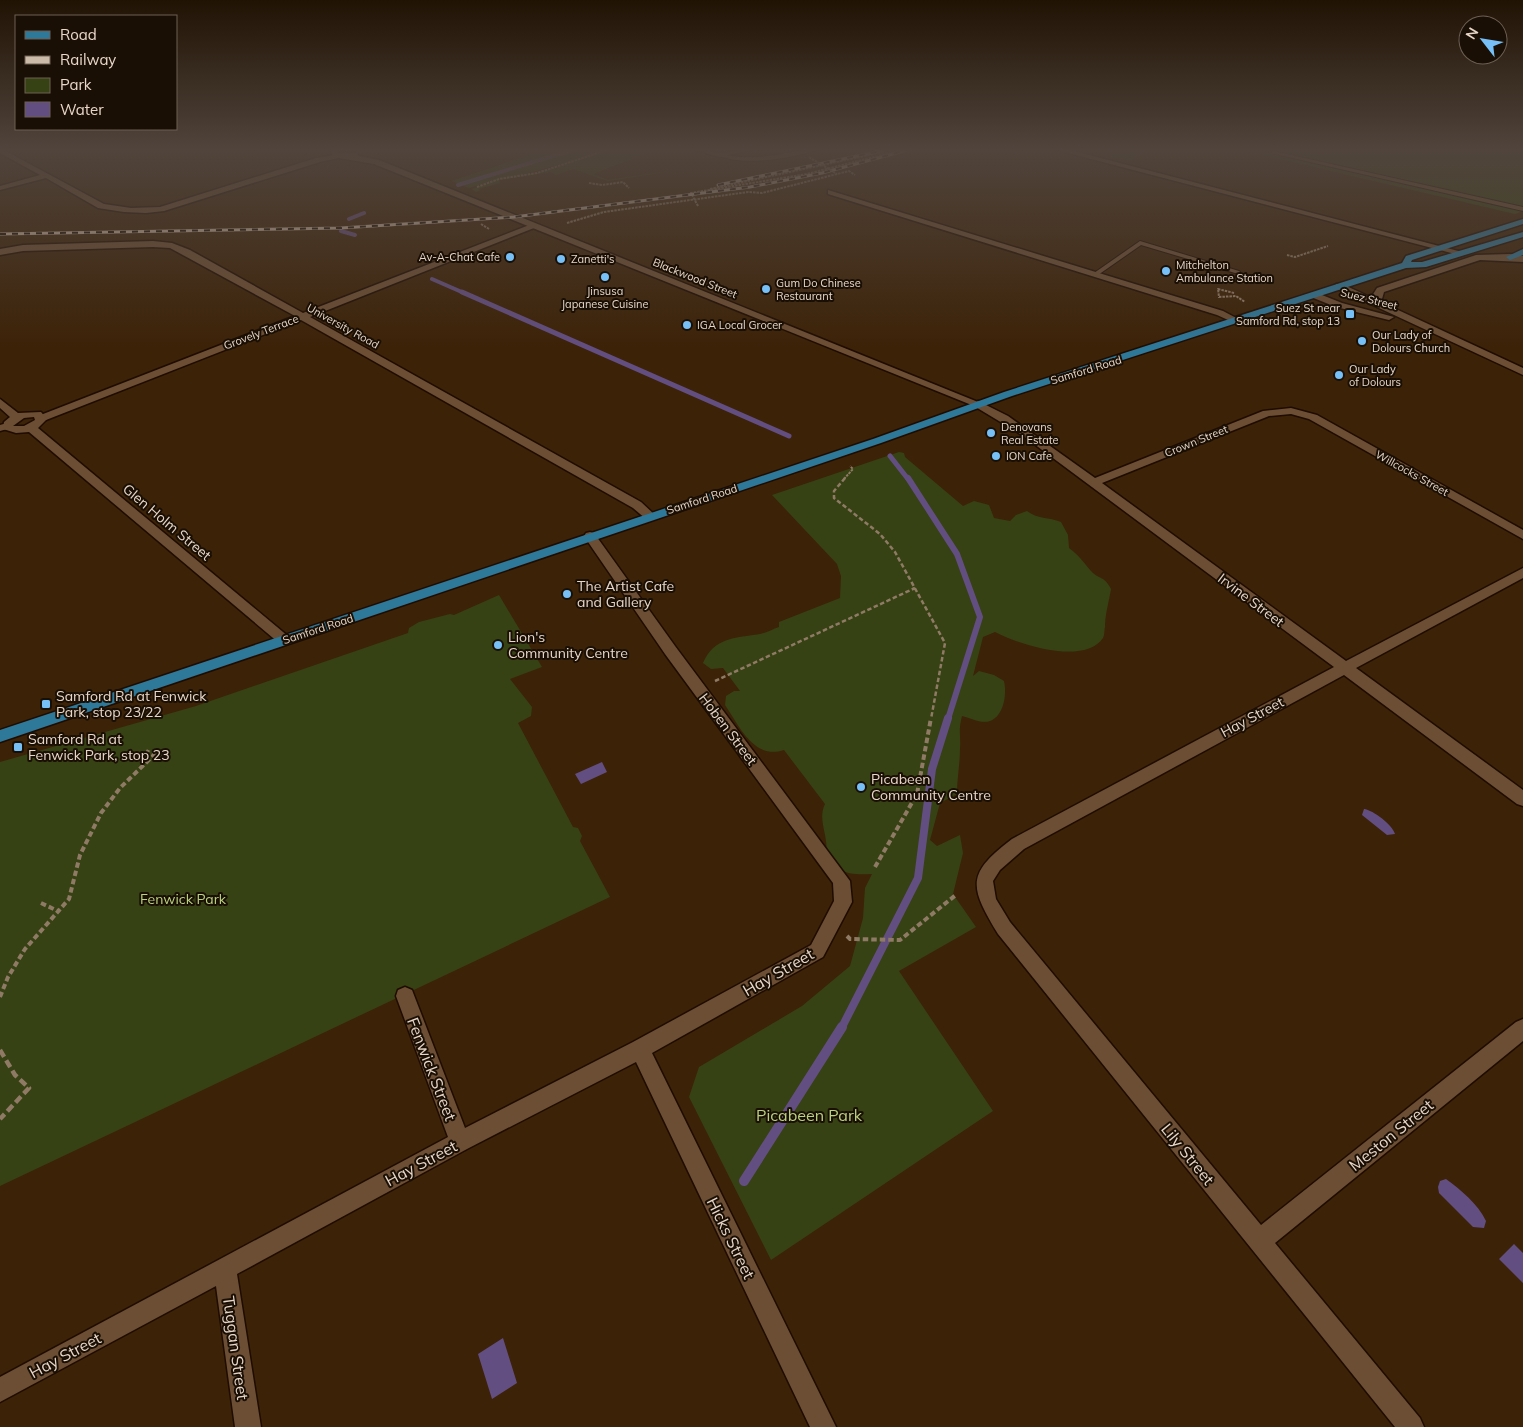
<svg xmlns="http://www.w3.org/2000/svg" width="1523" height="1427" font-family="Mulish,sans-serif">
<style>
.green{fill:#364213}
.water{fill:#634e81}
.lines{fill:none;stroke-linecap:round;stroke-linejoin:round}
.stream-far4{stroke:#634e81;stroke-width:4}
.stream-far3{stroke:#634e81;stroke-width:5}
.stream-far2{stroke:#634e81;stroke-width:6}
.stream-far1{stroke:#634e81;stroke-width:8}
.stream{stroke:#634e81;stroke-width:10}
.service-casing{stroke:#1f0c00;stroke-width:2}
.minor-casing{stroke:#1f0c00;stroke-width:3}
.tertiary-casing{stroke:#1f0c00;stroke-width:3}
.primary-casing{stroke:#1f0c00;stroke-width:3}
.path-far3{stroke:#8f7a65;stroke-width:2;stroke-dasharray:2.5 1;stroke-linecap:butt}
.path-far2{stroke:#8f7a65;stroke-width:2.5;stroke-dasharray:4.5 2.5;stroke-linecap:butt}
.path-far1{stroke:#8f7a65;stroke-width:4;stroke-dasharray:5.5 3;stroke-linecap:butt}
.path{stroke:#8f7a65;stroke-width:4.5;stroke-dasharray:8 4;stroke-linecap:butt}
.service{fill:#6c4e34;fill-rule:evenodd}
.minor{fill:#6c4e34;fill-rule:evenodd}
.tertiary{fill:#6c4e34;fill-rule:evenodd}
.primary{fill:#2e789a;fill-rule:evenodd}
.rail-casing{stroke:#ccbaa9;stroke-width:3}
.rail{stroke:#1a0f05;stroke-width:2;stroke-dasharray:6;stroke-linecap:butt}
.path-bridge{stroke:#8f7a65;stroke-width:2;stroke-dasharray:2.5 1;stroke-linecap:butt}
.poi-dot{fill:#76c0f7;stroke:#1a0f05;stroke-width:2}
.labels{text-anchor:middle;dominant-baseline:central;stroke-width:4;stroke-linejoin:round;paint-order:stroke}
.far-poi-label{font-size:11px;fill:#e8d7c8;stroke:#1a0f05;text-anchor:start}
.far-street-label{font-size:11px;fill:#e8d7c8;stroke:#1a0f05}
.street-label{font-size:14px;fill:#e8d7c8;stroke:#1a0f05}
.poi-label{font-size:14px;fill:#e8d7c8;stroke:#1a0f05;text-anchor:start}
.park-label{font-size:14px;fill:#bad37e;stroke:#1a0f05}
.near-street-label{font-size:16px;fill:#e8d7c8;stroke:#1a0f05}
.near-park-label{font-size:16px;fill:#bad37e;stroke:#1a0f05}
</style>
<rect width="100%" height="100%" fill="#3c2207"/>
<path class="green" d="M 549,148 L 660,148 L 593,174 L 608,180 L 716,164 L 608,181 L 573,169 L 556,175 L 551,172 L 499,180 L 500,183 L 478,189 L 481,190 L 476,192 L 472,189 L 499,179 L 537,173 L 563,165 L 560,164 C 530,174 499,178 469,188 L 452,181 Z
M 1122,148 L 1151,148 L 1130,161 L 1109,156 Z
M 1232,148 L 1523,148 L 1523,211 L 1515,214 Z
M 899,452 L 904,453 L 905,457 L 963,506 L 974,501 L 989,505 L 994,518 L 1010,521 L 1016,515 L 1027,511 C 1037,519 1049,517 1061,522 L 1068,535 L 1069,548 C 1079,555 1084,563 1091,571 C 1099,580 1104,575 1111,589 C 1109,602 1105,614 1105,627 C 1104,631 1105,634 1103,638 C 1084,666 1018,644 995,632 L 983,637 L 973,676 L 979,671 L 994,675 L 1004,681 C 1007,694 1004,716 990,721 C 982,724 970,718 962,716 C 958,732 961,734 960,749 C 960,764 957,778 957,794 L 940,803 L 930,840 L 937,846 L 960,835 L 963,853 L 953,894 L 976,927 L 899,971 L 993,1111 L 771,1260 L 689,1097 L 699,1067 L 802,1006 L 850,966 L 863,918 L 865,888 L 872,874 C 847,875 841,874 826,853 C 829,836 817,820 825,804 L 784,750 C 754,760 740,727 725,705 L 726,696 L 734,691 L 740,691 L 723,668 L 711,669 L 703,663 C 714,637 736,638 760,634 C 766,633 773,629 779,627 L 779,622 L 840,598 L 841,576 L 837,564 L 772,495 Z
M 499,595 L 542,667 L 510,679 L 532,707 L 531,716 L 518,723 L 573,827 L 578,828 L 582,836 L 580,841 L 610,897 L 0,1186 L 0,762 L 196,706 L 408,633 L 409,628 L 419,622 L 450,614 L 454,615 Z"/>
<path class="water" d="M 602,762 L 607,772 L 581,784 L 575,774 Z
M 1364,809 C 1373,810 1393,825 1395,834 L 1387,835 L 1362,815 Z
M 1446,1179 C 1461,1190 1478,1204 1486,1221 L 1484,1228 L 1473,1227 L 1439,1193 L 1438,1187 L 1440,1181 Z
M 1514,1244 L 1523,1253 L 1523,1283 L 1499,1259 Z
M 503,1338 L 517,1383 L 492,1399 L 478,1354 Z"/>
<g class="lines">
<path class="stream-far4" d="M 458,185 L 579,148
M 349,219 L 364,213
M 341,231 L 355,235
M 432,279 L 464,293"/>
<path class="stream-far3" d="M 462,292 L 789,436
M 890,456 L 908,479"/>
<path class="stream-far2" d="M 908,478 L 957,554 L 980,617 L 948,719"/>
<path class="stream-far1" d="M 841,1029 L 918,878 L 932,769 L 948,718"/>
<path class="stream" d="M 744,1181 L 842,1027"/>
<g class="service-casing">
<path id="service" d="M 812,148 L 822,148 C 797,158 742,167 718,155 L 720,154 C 752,161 780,155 812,148 Z
M 1273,151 L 1523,207 L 1523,211 L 1271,153 Z
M 1140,241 L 1239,271 L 1240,272 L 1235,273 L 1141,245 L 1098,275 L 1094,275 L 1094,273 Z"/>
</g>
<g class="minor-casing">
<path id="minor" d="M 0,148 L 104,204 L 131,208 L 160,207 L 316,158 L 343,154 L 347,156 L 320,162 L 164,211 L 146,213 L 124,212 L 98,208 L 46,178 L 0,190 L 0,186 L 40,175 L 0,153 Z
M 688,148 C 699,148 708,152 719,153 C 730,153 746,148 758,148 L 720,157 Z
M 828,190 L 1223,311 L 1242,321 L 1237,324 L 1217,315 L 828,194 Z
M 532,224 L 539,226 L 310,317 L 641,502 L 656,516 L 654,519 L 646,519 L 633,508 L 301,320 L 46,420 L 38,420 L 38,416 L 295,316 L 170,248 L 153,247 L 23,251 L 0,255 L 0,249 L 23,245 L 153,241 L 172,243 L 190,250 L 303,313 Z
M 1510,254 L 1523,256 L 1523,262 L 1480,260 L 1384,292 L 1380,306 L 1372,304 L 1372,296 L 1377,288 L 1476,255 Z
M 978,401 L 1008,416 L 1095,478 L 1263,411 L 1291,408 L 1317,415 L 1523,530 L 1523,539 L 1309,419 L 1291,414 L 1269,416 L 1102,483 L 1346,661 L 1523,568 L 1523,578 L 1356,668 L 1523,790 L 1523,806 L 1517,804 L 1344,675 L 1024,849 L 1000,870 L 993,881 L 996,899 L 1010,922 L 1261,1225 L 1516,1022 L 1523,1019 L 1523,1041 L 1275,1243 L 1420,1418 L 1424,1427 L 1395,1427 L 998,934 C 969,886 966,874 1012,839 L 1334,667 L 1022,435 L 974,406 L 973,404 Z
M 7,423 L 11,424 L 11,428 L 0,431 L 0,425 Z
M 590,532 L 594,533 L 675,646 L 850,881 L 852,902 L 823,957 L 652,1053 L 836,1427 L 810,1427 L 636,1062 L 467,1149 L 237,1274 L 261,1427 L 235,1427 L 216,1286 L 0,1402 L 0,1377 L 448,1137 L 396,996 L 398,990 L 405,987 L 412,990 L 465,1128 L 633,1042 L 811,945 L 834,901 L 833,883 L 665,654 L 586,539 L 584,536 L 586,533 Z"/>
</g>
<g class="tertiary-casing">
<path id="tertiary" d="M 329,148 L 336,148 L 338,153 L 356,153 L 359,156 L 379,160 L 983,404 L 982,406 L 974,406 L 374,164 L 333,157 Z
M 1049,148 L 1062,148 L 1466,253 L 1459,255 Z
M 1336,284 L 1342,284 L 1523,368 L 1523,375 L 1336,288 Z
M 1311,293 L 1317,293 L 1342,303 L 1394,317 L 1389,320 L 1336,307 L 1311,297 Z
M 0,399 L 18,413 L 41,412 L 47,419 L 38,428 L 289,637 L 291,640 L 289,643 L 279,643 L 29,432 L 16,433 L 3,429 L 4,422 L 10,417 L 0,408 ZM 34,417 L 35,420 L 24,426 L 13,426 L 24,418 Z"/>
</g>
<g class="primary-casing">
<path id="primary" d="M 1523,219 L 1523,224 L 1412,260 L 1411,262 L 1422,262 L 1523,232 L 1523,237 L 1426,267 L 1406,268 L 1012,396 L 881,443 L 0,742 L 0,730 L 873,439 L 1004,392 L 1402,263 L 1406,256 Z
M 1523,249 L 1523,255 L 1510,260 L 1506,257 Z"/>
</g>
<path class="path-far3" d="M 589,183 L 602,185 L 623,182 L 629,188
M 477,187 L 499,179 L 537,173 L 613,148
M 710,189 L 898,149
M 698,206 L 691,193 L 807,174 L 908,148
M 567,223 L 604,212 L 748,192 L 762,193 L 849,171 L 855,175
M 481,224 L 489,229
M 1287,255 L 1295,257 L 1328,246
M 1234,293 L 1218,289 L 1219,297 L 1236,296 L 1245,302
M 844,479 L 853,469 L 850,466"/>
<path class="path-far2" d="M 845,478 L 834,491 L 834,498 L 880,534 L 895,552 L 945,643 L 931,719
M 715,681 L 915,588"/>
<path class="path-far1" d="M 875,867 L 917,794 L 931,718
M 41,903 L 58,911
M 847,936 L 850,939 L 900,940 L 957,894
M 0,997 L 8,977 L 25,949 L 69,899 L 80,855 L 101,813 L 120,788 L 154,755 L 146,751"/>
<path class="path" d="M 0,1050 L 15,1075 L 29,1088 L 0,1119"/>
<use href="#service" class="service"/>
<use href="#minor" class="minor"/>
<use href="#tertiary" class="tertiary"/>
<use href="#primary" class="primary"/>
<g class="rail-casing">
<path id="rail" d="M 718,185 L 881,151
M 0,234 L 341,228 L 514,217 L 750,187 L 822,173 L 915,148"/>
</g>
<use href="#rail" class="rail"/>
<path class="path-bridge" d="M 809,157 L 837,174"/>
</g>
<linearGradient id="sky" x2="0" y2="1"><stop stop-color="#211304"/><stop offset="0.43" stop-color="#50443c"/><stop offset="1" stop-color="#50443c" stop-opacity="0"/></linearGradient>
<rect width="1523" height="348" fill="url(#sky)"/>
<g class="poi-dot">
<circle cx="510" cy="257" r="5"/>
<circle cx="561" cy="259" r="5"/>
<circle cx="1166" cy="271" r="5"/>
<circle cx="605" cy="277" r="5"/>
<circle cx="766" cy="289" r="5"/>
<rect x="1345" y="309" width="10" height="10" rx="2.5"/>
<circle cx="687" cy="325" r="5"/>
<circle cx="1362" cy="341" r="5"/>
<circle cx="1339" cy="375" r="5"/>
<circle cx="991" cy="433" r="5"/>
<circle cx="996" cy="456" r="5"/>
<circle cx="567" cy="594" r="5"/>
<circle cx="498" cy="645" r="5"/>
<rect x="41" y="699" width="10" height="10" rx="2.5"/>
<rect x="13" y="742" width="10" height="10" rx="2.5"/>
<circle cx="861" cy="787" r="5"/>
</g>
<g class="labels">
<g class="far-poi-label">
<text x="500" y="257" text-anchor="end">Av-A-Chat Cafe</text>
<text x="571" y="259">Zanetti's</text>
<text x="1176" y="265">Mitchelton<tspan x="1176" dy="13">Ambulance Station</tspan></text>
<text x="776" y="283">Gum Do Chinese<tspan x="776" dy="13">Restaurant</tspan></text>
<text x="605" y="291" text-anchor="middle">Jinsusa<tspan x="605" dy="13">Japanese Cuisine</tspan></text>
<text x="1340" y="308" text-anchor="end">Suez St near<tspan x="1340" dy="13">Samford Rd, stop 13</tspan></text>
<text x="697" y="325">IGA Local Grocer</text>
<text x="1372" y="335">Our Lady of<tspan x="1372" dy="13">Dolours Church</tspan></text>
<text x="1349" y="369">Our Lady<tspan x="1349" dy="13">of Dolours</tspan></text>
<text x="1001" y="427">Denovans<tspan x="1001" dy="13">Real Estate</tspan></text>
<text x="1006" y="456">ION Cafe</text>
</g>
<g class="far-street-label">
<text transform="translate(695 278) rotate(22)">Blackwood Street</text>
<text transform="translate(1369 299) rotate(14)">Suez Street</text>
<text transform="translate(343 326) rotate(29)">University Road</text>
<text transform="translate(261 332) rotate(-21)">Grovely Terrace</text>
<text transform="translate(1086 370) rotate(-17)">Samford Road</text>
<text transform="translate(1196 441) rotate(-22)">Crown Street</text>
<text transform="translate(1412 473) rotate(29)">Willcocks Street</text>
<text transform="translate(702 499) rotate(-18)">Samford Road</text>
<text transform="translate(318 629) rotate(-18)">Samford Road</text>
</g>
<g class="street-label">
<text transform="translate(167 522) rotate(40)">Glen Holm Street</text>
<text transform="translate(1251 600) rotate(37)">Irvine Street</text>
<text transform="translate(1252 717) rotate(-28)">Hay Street</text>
<text transform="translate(728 729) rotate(53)">Hoben Street</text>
</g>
<g class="poi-label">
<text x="577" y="586">The Artist Cafe<tspan x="577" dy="16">and Gallery</tspan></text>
<text x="508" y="637">Lion's<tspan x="508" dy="16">Community Centre</tspan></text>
<text x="56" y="696">Samford Rd at Fenwick<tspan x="56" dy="16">Park, stop 23/22</tspan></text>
<text x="28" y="739">Samford Rd at<tspan x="28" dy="16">Fenwick Park, stop 23</tspan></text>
<text x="871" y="779">Picabeen<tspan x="871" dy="16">Community Centre</tspan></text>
</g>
<g class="park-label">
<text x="183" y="899">Fenwick Park</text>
</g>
<g class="near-street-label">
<text transform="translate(778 972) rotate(-30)">Hay Street</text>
<text transform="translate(432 1069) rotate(69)">Fenwick Street</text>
<text transform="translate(1391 1135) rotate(-39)">Meston Street</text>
<text transform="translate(1188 1154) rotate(51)">Lily Street</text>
<text transform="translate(421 1163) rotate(-28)">Hay Street</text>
<text transform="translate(731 1238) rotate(64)">Hicks Street</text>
<text transform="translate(236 1348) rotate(82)">Tuggan Street</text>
<text transform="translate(65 1355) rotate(-28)">Hay Street</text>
</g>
<g class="near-park-label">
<text x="809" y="1115">Picabeen Park</text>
</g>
</g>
<rect x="15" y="15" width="162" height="115" fill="#1a0f05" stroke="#6c5f53"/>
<rect x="25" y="31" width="25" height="8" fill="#2e789a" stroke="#6c5f53"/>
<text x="60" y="40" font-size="15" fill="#e8d7c8">Road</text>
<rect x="25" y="56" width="25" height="8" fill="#ccbaa9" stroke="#6c5f53"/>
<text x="60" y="65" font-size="15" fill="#e8d7c8">Railway</text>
<rect x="25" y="78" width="25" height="15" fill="#364213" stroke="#6c5f53"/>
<text x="60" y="90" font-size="15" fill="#e8d7c8">Park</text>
<rect x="25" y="102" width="25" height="15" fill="#634e81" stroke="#6c5f53"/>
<text x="60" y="115" font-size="15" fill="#e8d7c8">Water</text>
<g transform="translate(1483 40) rotate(301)"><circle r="24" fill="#1a0f05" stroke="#6c5f53"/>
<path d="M0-4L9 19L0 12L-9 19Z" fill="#76c0f7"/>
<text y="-8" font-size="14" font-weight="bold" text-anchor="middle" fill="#e8d7c8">N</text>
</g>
</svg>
